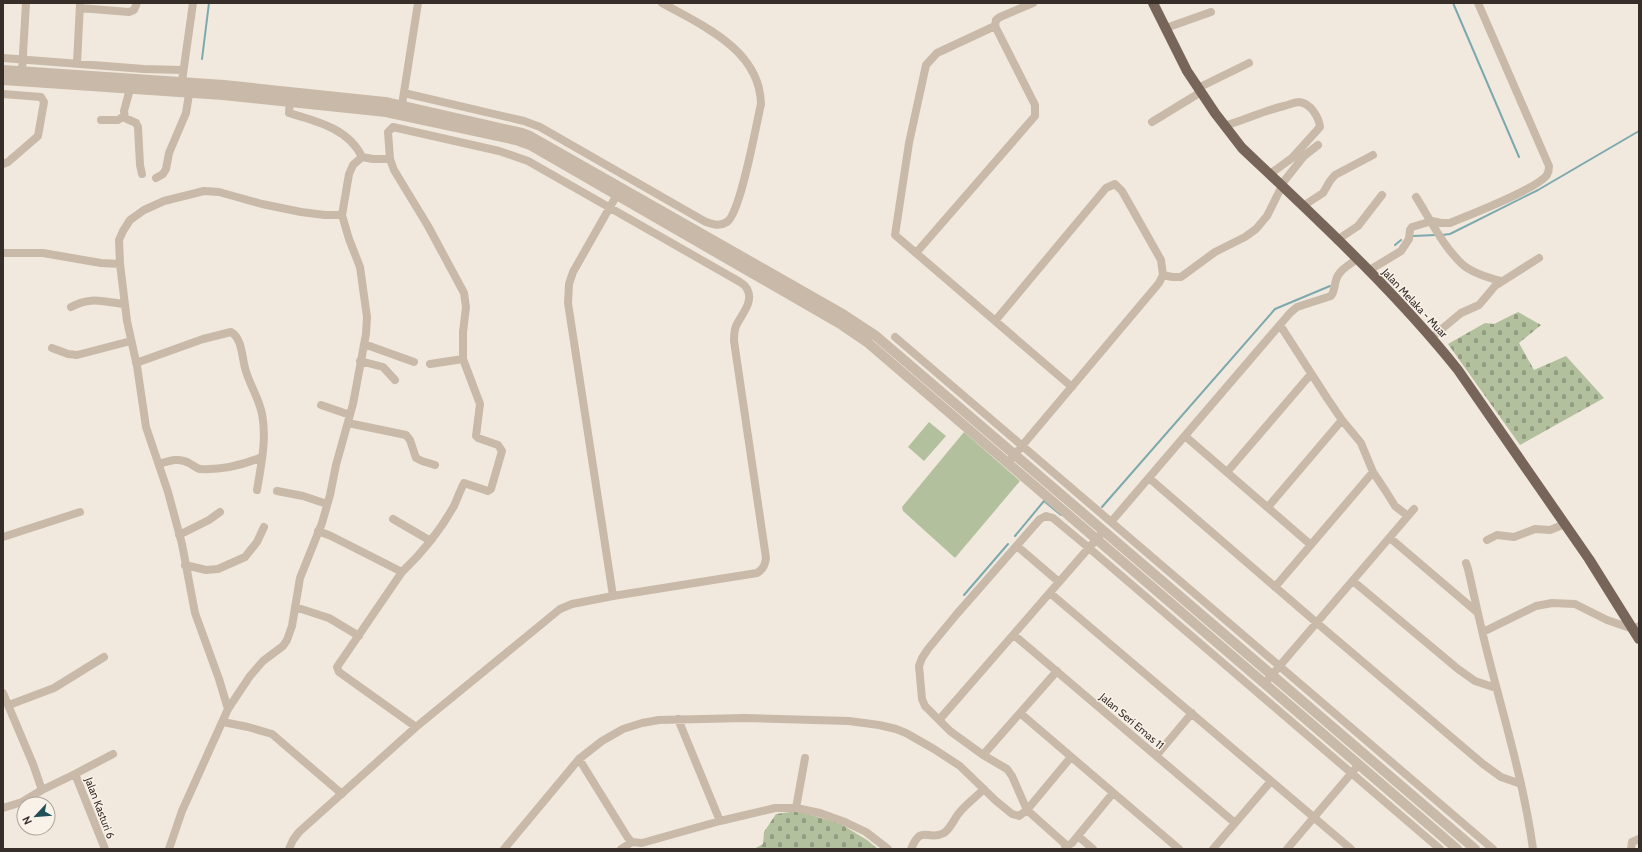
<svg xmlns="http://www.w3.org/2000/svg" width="1642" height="852" font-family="Cabin,sans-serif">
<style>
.grass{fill:#b3c09d}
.cemetery{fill:url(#cemetery-stones)}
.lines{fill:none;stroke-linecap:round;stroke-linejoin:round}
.stream{stroke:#7da9ae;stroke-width:2}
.minor{stroke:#c9b9a9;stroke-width:8}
.tertiary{stroke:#c9b9a9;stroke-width:10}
.primary{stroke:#78655a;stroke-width:10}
.labels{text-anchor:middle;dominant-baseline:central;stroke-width:3;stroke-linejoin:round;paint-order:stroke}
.street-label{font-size:11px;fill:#372e29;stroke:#f9f2e9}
</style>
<defs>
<pattern id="cemetery-stones" width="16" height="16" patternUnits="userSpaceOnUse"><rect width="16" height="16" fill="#b3c09d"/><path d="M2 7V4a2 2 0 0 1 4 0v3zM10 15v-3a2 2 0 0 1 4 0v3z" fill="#929c80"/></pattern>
</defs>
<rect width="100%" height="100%" fill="#f1e9dd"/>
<path class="grass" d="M 929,422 L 946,436 L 924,461 L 908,447 Z
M 964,432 L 1020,481 L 955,558 L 903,511 L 902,507 Z"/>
<path class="cemetery" d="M 1518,312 L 1541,325 L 1519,343 L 1534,370 L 1566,356 L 1604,398 L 1520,445 L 1448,344 L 1485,323 L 1494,324 Z
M 797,811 L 839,823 L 867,840 L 878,849 L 754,849 L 763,844 L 764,832 L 776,814 Z"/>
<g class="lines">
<path class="stream" d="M 1453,3 L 1519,157
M 202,59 L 209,3
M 1442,235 L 1450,234 L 1538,190 L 1639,131
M 1413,236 L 1436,235
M 1395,245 L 1401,240
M 1102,507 L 1275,309 L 1330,286
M 1015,536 L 1044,501 L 1061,515
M 964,595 L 1008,544"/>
<path class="minor" d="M 1033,3 L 1000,17 L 996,20 L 995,26 L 937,53 L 926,65 L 909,143 L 895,235 L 1072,387
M 80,8 L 129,12 L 134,10 L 137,3
M 1166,28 L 1211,12
M 3,58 L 144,69 L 183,70
M 77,63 L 80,4
M 22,71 L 26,3
M 181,88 L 193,3
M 1198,88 L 1249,63
M 130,89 L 124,111 L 125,118 L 136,123 L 138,127 L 140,165 L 142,174
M 404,93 L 524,121 L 540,127 L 704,221 C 711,224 719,227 727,222 C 741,212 756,125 761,104 C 760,50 703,26 662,3
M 3,94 L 41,97 L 44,102 L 38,136 L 8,162 L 3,164
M 290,101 L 289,113 C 317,121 349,129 362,157
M 401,111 L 418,3
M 101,120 L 118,120 L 124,116
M 1152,122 L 1201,92
M 1224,126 C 1245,120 1263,111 1284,106 C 1289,105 1295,102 1299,102 C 1311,103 1319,118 1320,127 L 1292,158 L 1270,174
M 362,157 L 373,159 L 390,159
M 156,178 L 163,174 L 166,169 L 169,153 L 186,113 L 190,88
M 1281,185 L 1304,156 L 1318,145
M 1416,197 C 1430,219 1442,245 1462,264 C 1471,272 1489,278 1501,281
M 1303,206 L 1323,193 L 1330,181 L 1335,175 L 1373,155
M 1337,240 L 1358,226 L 1382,195
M 3,253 L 43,253 L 101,263 L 120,264
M 916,253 L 1035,116 L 1035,105 L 995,26
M 1368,271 L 1401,251 L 1409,239 L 1410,230 L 1412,227 L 1432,221 L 1441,223 L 1450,223 C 1469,215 1537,189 1547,175 C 1548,173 1549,169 1549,166 L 1478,3
M 1163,275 L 1172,277 L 1181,277 L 1215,252 L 1245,237 L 1256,229 L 1267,216 L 1282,186
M 71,307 C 91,296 103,302 124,304
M 995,321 L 1106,188 L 1115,184 L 1122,191 L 1161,260 L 1163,275 L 1159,283 L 1011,459
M 1280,325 L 1327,398 L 1342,420 L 1361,443 L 1373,472 L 1385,490 L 1395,506 L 1408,516
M 895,337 L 1493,849
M 1431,338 L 1461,313 L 1479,305 L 1495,286 L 1539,258
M 364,344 L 414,362
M 52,348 L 68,354 L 77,355 L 131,341
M 360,361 L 383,367 L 395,380
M 136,363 L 203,339 L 231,332 C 242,338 242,357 245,368 C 249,384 259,398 262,414 C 267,438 261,466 257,490
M 430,364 L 463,359
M 321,405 L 350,415
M 348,423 L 406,435 L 410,440 L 416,458 L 422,461 L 435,465
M 1185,436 L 1311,545
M 159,464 C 169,461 179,457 189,463 C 193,465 196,468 200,469 C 221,470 243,465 262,457
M 1227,472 L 1311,374
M 1149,478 L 1317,623 L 1483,764 L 1501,777 L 1521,784
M 277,491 L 303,496 L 327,504
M 1268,507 L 1342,420
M 393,519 L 429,540
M 1111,522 L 1290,313 L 1297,307 L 1331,296 C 1335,291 1334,286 1336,280 C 1339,270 1349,265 1357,259
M 318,531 L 331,536 L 402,572
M 179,535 L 209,520 L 220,512
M 3,537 L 80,512
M 1390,538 L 1478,613
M 1487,540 L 1497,535 L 1514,537 L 1535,529 L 1550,530 L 1565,524
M 1017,546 L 1059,582
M 1466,563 L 1468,569 C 1475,599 1481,629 1489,659 C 1505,722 1524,784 1533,849
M 185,565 L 206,570 L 218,569 L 245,557 L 257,542 L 264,527
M 1353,581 L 1458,669 L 1475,681 L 1496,688
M 1275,587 L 1373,472
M 1050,593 L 1351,849
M 613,596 L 568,303 L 569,284 L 573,272 L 619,191
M 295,607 L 329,618 L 359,636
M 1483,632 L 1536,606 L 1552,603 L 1575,604 L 1607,620 L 1633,629 L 1639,626
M 1014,635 L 1235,823
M 1265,683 L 1414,509
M 3,693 L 33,764 L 42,790
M 9,705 L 54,688 L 104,657
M 228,709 L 219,679 L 195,613 L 182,544 L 168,492 L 146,427 L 137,366 L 127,321 L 120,264 L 119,240 L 123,231 L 130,220 L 144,210 L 164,201 L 204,191 L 219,192 L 262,204 L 301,212 L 325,215 L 342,215
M 1020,713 L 1179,849
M 678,719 L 720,821
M 939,720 L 1100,535
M 223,722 L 248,727 L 272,734 L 342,794
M 983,755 L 1057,671
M 1156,756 L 1192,713
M 579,759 L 628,838 L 632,842
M 75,774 L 105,849
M 3,808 L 22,802 L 42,790 L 75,774 L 113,754
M 796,808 L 805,758
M 1078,836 L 1093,849
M 1066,847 L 1072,843 L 1113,793
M 169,849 L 182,811 L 228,709 L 250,676 L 263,661 L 283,646 L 287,640 L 292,626 L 300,578 L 322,523 L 330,495 L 336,465 L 353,404 L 366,334 L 367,317 L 360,267 L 349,239 L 342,215 L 349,174 L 353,165 L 362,157
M 289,849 L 293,840 L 299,832 L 416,727 L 560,609 L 572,604 L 613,596 L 757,573 C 764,569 765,564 766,558 L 734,341 C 734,336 734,331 736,326 C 741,315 753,303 748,291 C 747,287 743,284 740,282 L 528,161 L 499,151 L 393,127 L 388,132 L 390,159 L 394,170 L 428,226 L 464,293 L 466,307 L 463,332 L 463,359 L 480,404 L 476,436 L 478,438 L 498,445 L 502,451 L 491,489 L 488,491 L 464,483 C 460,491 457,499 454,506 C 441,529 421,554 402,572 L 337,667 L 339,672 L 416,727
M 504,849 L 579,759 L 602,741 L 623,729 L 642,723 L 659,720 L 745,718 L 849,721 L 879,725 L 896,729 L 906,733 L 934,749 L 960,766 L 995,800 L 1012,814 L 1019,816 L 1027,810 L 1071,757
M 621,849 L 632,842 L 642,843 L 720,821 L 775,808 L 796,808 L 820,813 L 845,822 L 866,832 L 888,849
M 911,849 C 922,823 927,842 944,833 C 951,828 954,819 959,813 C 966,804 976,797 984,789
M 1066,849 L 1064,843 L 1027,810 L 1012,776 L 1007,769 L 983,755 L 950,731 L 925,706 L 922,699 L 919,666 L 922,658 L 928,649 L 956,615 L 1040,519 L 1046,516 L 1053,518 L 1089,548 L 1440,849
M 1213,849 L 1271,781
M 1287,849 L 1355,769
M 1631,849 L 1632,842 L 1639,839"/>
<path class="tertiary" d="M 3,70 L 224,85 L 385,102 L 522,133 L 530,136 L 841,313 L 876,336 L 1475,849
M 3,80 L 223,95 L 386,112 L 516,140 L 530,145 L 842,325 L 867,342 L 1457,849"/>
<path class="primary" d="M 1153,3 L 1187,71 L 1215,113 L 1242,148 C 1317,219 1394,290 1458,370 L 1589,559 L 1639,639"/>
</g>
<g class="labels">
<g class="street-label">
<text transform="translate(1415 303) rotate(47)">Jalan Melaka - Muar</text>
<text transform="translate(1132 721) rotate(40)">Jalan Seri Emas 11</text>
<text transform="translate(100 808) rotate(69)">Jalan Kasturi 6</text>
</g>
</g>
<rect width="1642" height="852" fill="none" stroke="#372e29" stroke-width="8"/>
<g transform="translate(36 816) rotate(244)"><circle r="19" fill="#f9f2e9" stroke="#aba49c"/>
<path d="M0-3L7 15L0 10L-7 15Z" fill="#1f5157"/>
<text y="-6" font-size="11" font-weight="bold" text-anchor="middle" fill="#372e29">N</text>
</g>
</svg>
